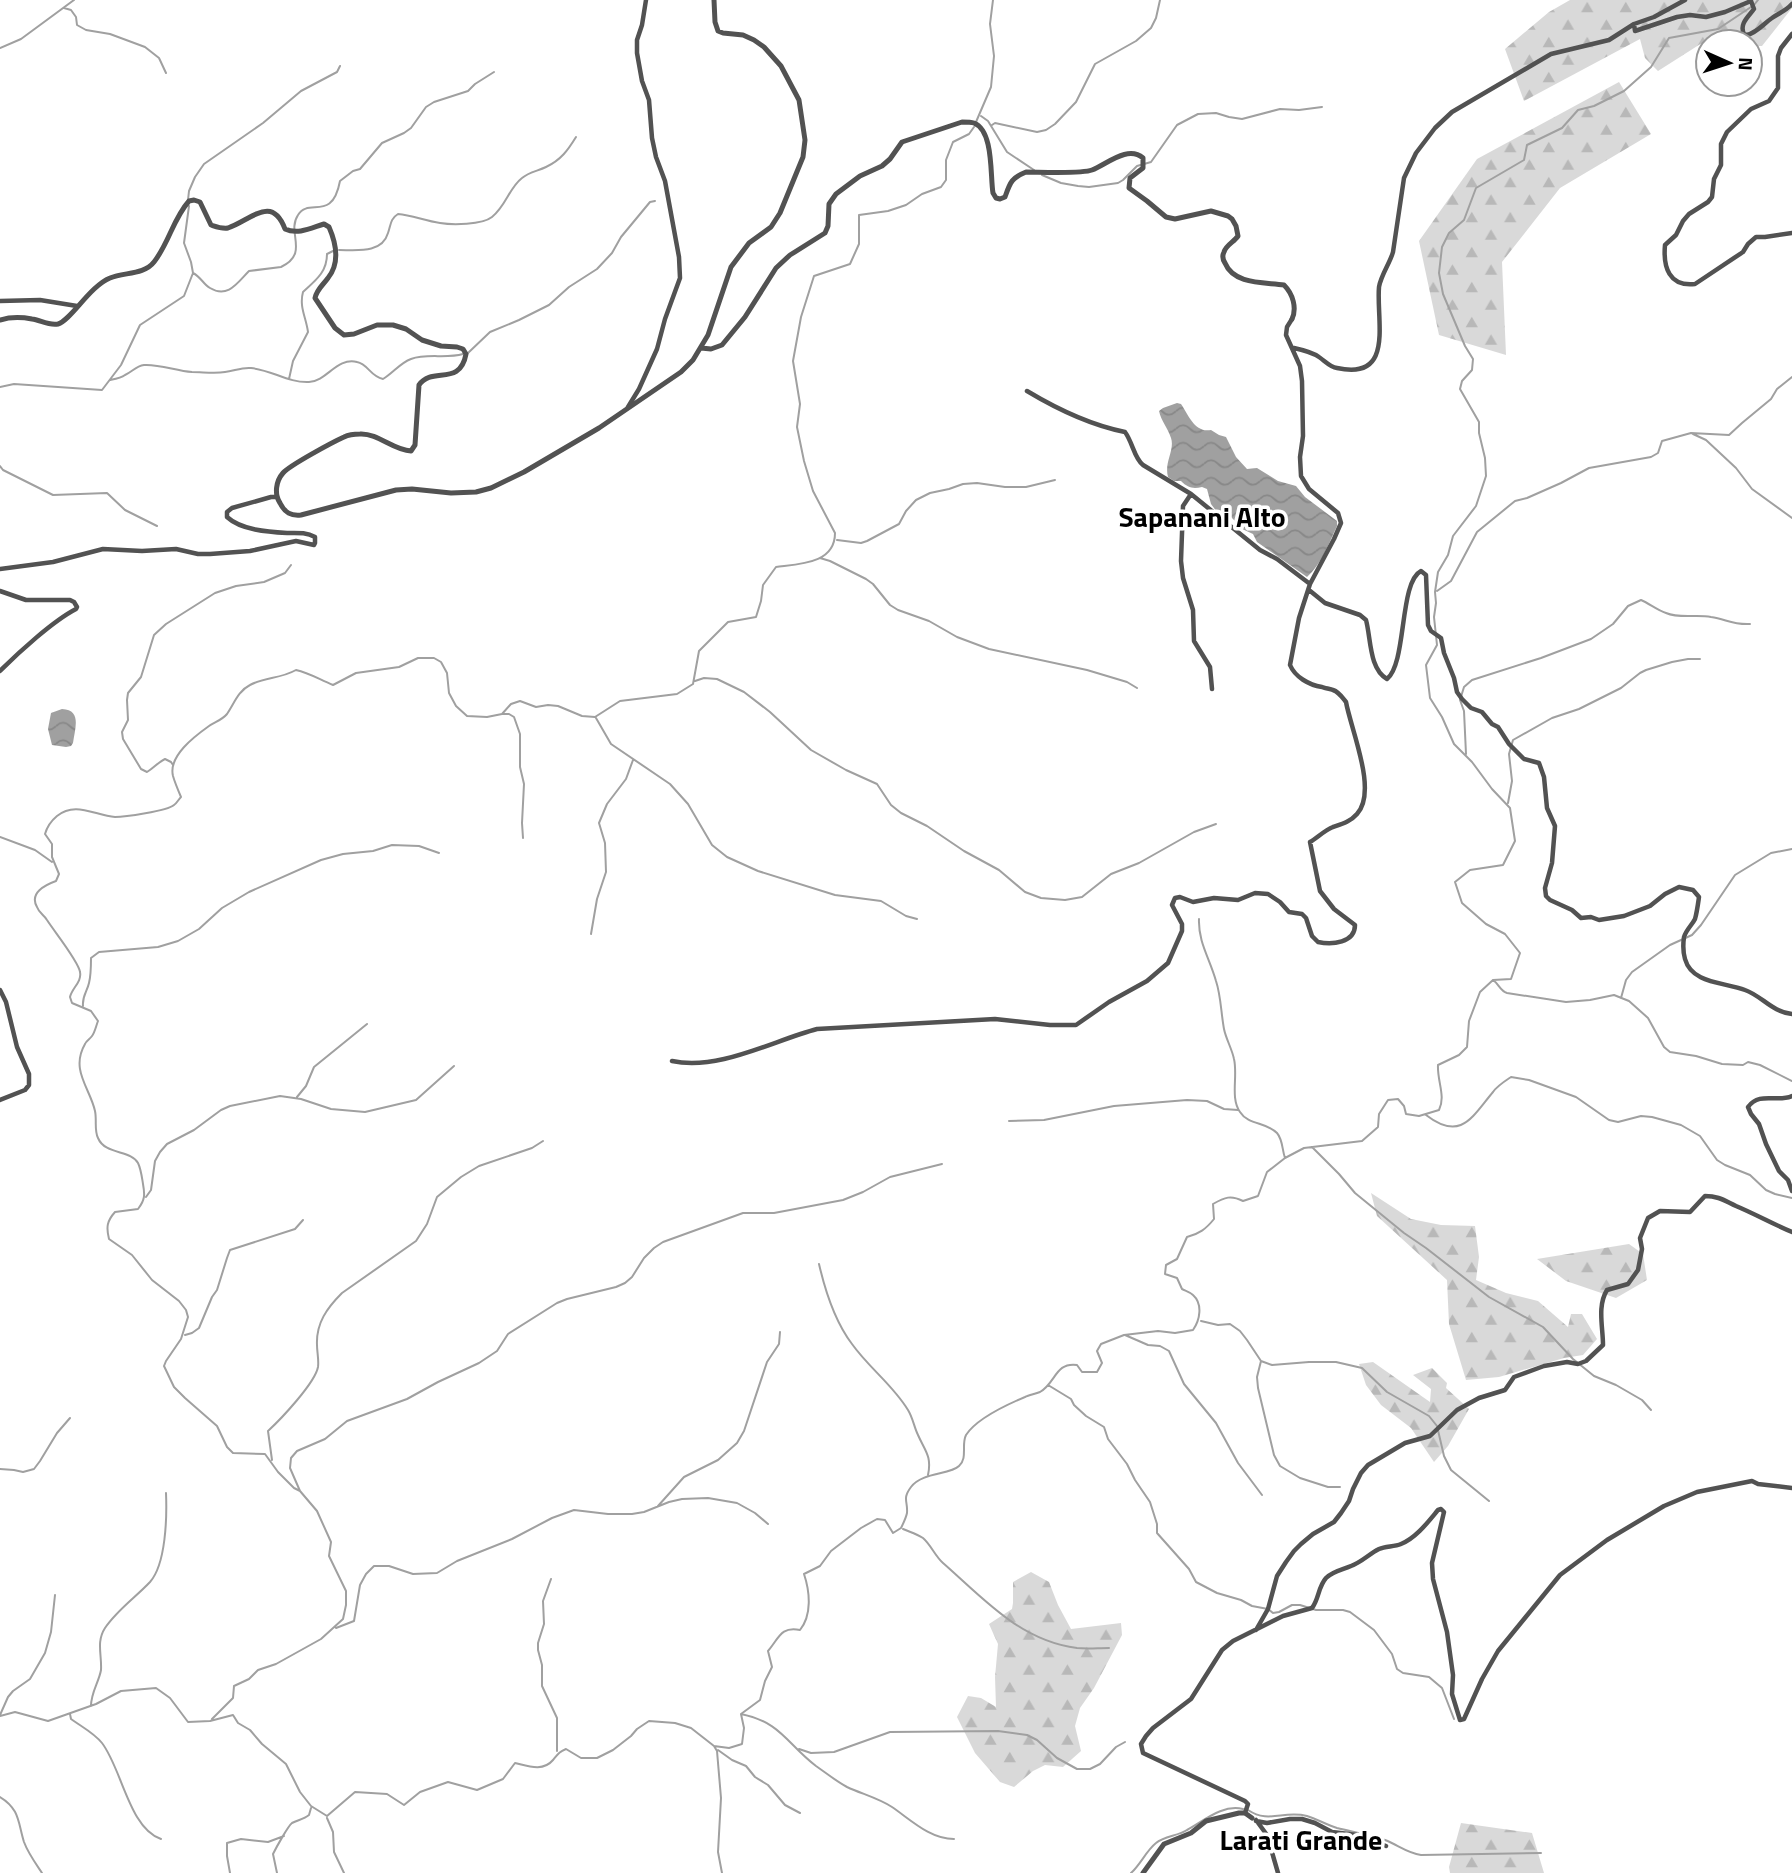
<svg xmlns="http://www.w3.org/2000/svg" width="1792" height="1873" font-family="'Titillium Web',sans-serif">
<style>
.forest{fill:url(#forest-firs)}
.water{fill:url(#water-waves)}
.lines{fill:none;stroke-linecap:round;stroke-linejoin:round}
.stream{stroke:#a0a0a0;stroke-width:2}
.minor{stroke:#525252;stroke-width:4.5}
.tertiary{stroke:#525252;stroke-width:5}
.labels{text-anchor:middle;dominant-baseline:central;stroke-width:7;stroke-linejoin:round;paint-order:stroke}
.quarter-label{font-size:28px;font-weight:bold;fill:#000;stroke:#fff}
</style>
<defs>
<pattern id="forest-firs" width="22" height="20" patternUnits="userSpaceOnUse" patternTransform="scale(1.75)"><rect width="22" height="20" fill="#d9d9d9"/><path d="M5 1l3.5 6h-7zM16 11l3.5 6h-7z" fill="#b8b8b8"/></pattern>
<pattern id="water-waves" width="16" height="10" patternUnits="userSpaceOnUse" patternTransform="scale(1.75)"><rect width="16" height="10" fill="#a0a0a0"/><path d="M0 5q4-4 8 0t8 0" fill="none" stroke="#888"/></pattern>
</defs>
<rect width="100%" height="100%" fill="#fff"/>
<path class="forest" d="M 1570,0 L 1792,0 L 1792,8 L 1762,46 L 1750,46 L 1750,42 L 1702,43 L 1658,71 L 1645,58 L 1640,39 L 1524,101 L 1505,49 L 1549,12 Z
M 1619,82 L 1651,134 L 1560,188 L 1502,262 L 1506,355 L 1439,335 L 1419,241 L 1477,159 Z
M 1371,1193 L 1411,1219 L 1441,1225 L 1475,1226 L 1479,1257 L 1476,1280 L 1506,1293 L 1538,1301 L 1568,1327 L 1571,1314 L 1582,1314 L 1597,1339 L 1583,1355 L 1564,1358 L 1499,1377 L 1466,1380 L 1449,1324 L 1447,1280 L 1377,1216 Z
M 1629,1244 L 1643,1254 L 1647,1280 L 1616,1298 L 1566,1281 L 1537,1259 Z
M 1373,1362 L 1430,1402 L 1431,1389 L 1413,1375 L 1432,1368 L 1447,1383 L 1446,1388 L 1469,1409 L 1448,1446 L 1434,1462 L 1411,1428 L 1381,1405 L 1366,1385 L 1359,1364 Z
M 1031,1572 L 1049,1582 L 1058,1605 L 1071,1629 L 1121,1623 L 1122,1635 L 1094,1688 L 1080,1708 L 1075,1726 L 1081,1751 L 1063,1767 L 1045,1765 L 1033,1771 L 1014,1787 L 1000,1782 L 975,1753 L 957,1717 L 968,1696 L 981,1698 L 996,1707 L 995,1677 L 998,1644 L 989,1624 L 1012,1609 L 1013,1603 L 1013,1582 Z
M 1461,1823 L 1532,1833 L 1544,1873 L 1450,1873 L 1449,1867 Z"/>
<path class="water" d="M 1177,403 L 1181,404 C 1189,416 1195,433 1211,430 L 1219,435 L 1226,437 L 1236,457 L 1247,469 L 1257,468 L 1278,481 L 1296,486 L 1305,497 L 1337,521 L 1337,526 C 1329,543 1321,565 1307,577 L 1257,542 L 1253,534 L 1240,528 L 1237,523 L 1227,513 L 1217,512 L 1211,504 L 1207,489 L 1202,487 C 1193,489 1188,488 1181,481 L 1174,481 L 1168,477 C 1164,462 1175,450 1171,438 C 1168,428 1161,421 1159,411 L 1163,408 Z
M 62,709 C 82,710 75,728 73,743 L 71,746 L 66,747 L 52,745 L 48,729 L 51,713 Z"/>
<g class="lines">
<path class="stream" d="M 64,8 L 71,10 L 76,17 L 77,25 L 86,30 L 110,34 L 145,47 L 159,58 L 166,73
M 0,48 L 21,39 L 74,0
M 981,116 L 988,121 L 1007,152 L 1034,170
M 976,122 L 991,87 L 994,56 L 990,24 L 993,0
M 992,125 L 995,123 L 1037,132 L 1046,130 L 1055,124 L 1076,102 L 1095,64 L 1136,41 L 1151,28 L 1156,18 L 1160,0
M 1042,175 L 1061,183 L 1078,186 L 1089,187 L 1118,183 L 1123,180 L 1137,166 L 1151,162 L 1177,125 L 1198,114 L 1216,113 L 1229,117 L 1242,119 L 1280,109 L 1299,110 L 1322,107
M 188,200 L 189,191 L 195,177 L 204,164 L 263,123 L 301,91 L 337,72 L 340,66
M 339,250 C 356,250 382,254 388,233 C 391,225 390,219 398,214 C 412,215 425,221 440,223 C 452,225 482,225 492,217 C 506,206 509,188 522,178 C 529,172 538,171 546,167 C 561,160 568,150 576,137
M 193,273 C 201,277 203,284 210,288 C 228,299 238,282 249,271 L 281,267 C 310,253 286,233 298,215 C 309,197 332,223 340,181 L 353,171 L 360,169 L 382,143 L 404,133 L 411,128 L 426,107 L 434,102 L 468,91 L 475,84 L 494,72
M 468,353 L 490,332 L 519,320 L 549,305 L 569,287 L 597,269 L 612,253 L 621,237 L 650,202 L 655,201
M 289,379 L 293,361 L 308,332 C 306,317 299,307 303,292 C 316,280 327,272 327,254 L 333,251
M 110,380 C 115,379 121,378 125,375 C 132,372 136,366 144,365 C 160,364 176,371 192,372 C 203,372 215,374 225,372 C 234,371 242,367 251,368 C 272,370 288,383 309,382 C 327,381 337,357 357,362 C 368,364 370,376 383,379 C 393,373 400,363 411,359 C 427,353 446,359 463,354
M 0,387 L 14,384 L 102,390 L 121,365 L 140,325 L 184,296 L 193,273 L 191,262 L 184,243 L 189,206
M 1693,434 L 1706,440 L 1736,468 L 1752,489 L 1792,518
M 0,466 L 3,470 L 53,495 L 107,493 L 125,510 L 157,526
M 837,540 L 861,543 L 867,541 L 899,524 L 906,511 L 916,500 L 930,493 L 949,489 L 963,484 L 977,483 L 1005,487 L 1026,487 L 1055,480
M 820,558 L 830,561 L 866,579 L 873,584 L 890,605 L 898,610 L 929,621 L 957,637 L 989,649 L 1087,670 L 1127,682 L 1137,688
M 1437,591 L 1451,581 L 1477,532 L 1515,501 L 1527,498 L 1561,483 L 1589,468 L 1651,457 L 1658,453 L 1662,441 L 1691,433 L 1729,435 L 1742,423 L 1771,399 L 1777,389 L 1792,377
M 695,681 L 704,678 L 717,679 L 744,692 L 770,712 L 811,750 L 846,770 L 877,784 L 891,805 L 901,813 L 927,826 L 964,851 L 999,870 L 1025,892 L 1041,898 L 1065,900 L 1082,897 L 1111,874 L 1139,863 L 1194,832 L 1216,824
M 503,714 L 509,714 L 514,717 L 520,734 L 520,767 L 524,784 L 522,823 L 523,838
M 596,718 L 611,744 L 670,784 L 688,804 L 712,845 L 727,857 L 758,871 L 835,895 L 881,901 L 906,916 L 917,919
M 1466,754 L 1464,711 L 1460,700 L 1464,687 L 1472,680 L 1541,658 L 1591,639 L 1613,624 L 1628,606 L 1641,600 C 1650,604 1657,610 1666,613 C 1680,619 1696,614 1711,617 C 1726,619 1732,625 1750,624
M 173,765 L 171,762 L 165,759 C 157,763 154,768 147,772 L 141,769 L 123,739 L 122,732 L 128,720 L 127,700 L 128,693 L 141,677 L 154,635 L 166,624 L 215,593 L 236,586 L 264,582 L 285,573 L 291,565
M 1508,803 L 1512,781 L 1509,754 L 1513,740 L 1552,718 L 1579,709 L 1621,688 L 1640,673 L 1646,670 L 1672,662 L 1688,659 L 1700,659
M 0,837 L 35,850 L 52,862
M 1199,919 C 1198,942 1210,959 1216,981 C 1221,996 1221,1013 1224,1029 C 1226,1039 1232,1049 1234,1059 C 1238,1076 1230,1098 1240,1112 C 1248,1125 1267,1122 1277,1133 C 1283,1140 1282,1150 1285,1158
M 591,934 L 597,899 L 606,872 L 605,843 L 599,823 L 607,804 L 626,779 L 633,760
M 1493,980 C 1499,984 1500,991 1507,993 L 1566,1002 L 1590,1000 L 1614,995 L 1629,1001 L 1648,1018 L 1664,1047 L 1670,1052 L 1696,1056 L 1722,1064 L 1743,1065 L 1748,1062 L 1760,1065 L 1792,1081
M 1621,998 L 1626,980 L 1632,972 L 1670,945 L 1692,935 L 1701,925 L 1735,875 L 1771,853 L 1792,849
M 83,1006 C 82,996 87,992 89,983 C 91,975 91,966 91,958 L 99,952 L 158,947 L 178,941 L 199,929 L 222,908 L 249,892 L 321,860 L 343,854 L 373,851 L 392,845 L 419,846 L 439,853
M 297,1097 L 306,1086 L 314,1067 L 367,1024
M 1426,1115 C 1461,1142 1472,1117 1493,1092 C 1497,1086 1505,1081 1511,1077 L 1529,1080 L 1576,1097 L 1609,1120 L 1618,1122 L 1641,1116 L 1652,1117 L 1681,1125 L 1700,1136 L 1717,1160 L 1725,1165 L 1750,1175 L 1766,1190 L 1775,1194 L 1792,1198
M 1009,1121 L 1044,1120 L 1114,1106 L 1187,1100 L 1207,1101 L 1224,1109 L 1238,1110
M 1312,1147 L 1339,1174 L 1355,1193 L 1404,1233 L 1426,1248 L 1489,1297 L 1543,1327 L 1573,1359 L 1594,1376 L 1616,1385 L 1642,1400 L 1651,1410
M 146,1197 L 151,1190 L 155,1161 L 160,1152 L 167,1144 L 194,1130 L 221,1110 L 230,1106 L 280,1096 L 301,1099 L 331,1109 L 365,1112 L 416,1100 L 454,1066
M 819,1264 C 825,1290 836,1323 852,1344 C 869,1368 893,1385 908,1410 C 913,1418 914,1427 918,1435 C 925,1451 932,1456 928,1475
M 1201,1321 L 1218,1325 L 1230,1324 L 1240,1331 L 1247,1340 L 1261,1361 L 1272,1365 L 1309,1362 L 1336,1362 L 1362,1368 L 1387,1392 L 1429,1416 L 1437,1426 L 1444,1456 L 1451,1470 L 1489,1501
M 185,1335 L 192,1333 L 199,1328 L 212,1297 L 217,1290 L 227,1258 L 230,1250 L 295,1229 L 303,1220
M 1125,1335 L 1148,1345 L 1160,1346 L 1169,1351 L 1184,1384 L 1216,1423 L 1238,1463 L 1262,1495
M 1261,1361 L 1257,1377 L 1258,1388 L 1274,1455 L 1280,1466 L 1300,1478 L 1328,1487 L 1340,1487
M 1048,1385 L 1071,1399 L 1074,1405 L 1086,1416 L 1104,1427 L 1108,1439 L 1127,1464 L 1135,1480 L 1150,1502 L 1157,1524 L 1157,1533 L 1189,1569 L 1196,1582 L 1217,1593 L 1241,1600 L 1252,1606 L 1268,1609 L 1273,1613 L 1279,1612 L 1292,1605 L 1300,1605 L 1316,1610 L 1343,1610 L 1350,1612 L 1374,1630 L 1392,1654 L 1397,1669 L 1403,1673 L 1429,1677 L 1442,1688 L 1454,1719
M 272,1460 L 268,1431 C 281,1419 315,1383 318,1367 C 319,1360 317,1352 317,1345 C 316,1323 327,1308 342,1293 L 416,1241 L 427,1224 L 437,1197 L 461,1177 L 479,1166 L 532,1148 L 543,1141
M 0,1469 L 14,1470 L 23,1472 L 34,1469 L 40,1461 L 57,1433 L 70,1418
M 300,1491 L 290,1468 L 291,1458 L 297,1451 L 325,1439 L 347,1421 L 407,1399 L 438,1382 L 479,1363 L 497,1351 L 508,1334 L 557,1303 L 567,1299 L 616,1287 L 625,1283 L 632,1277 L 644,1258 L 654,1248 L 663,1242 L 743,1213 L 774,1213 L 843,1200 L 863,1192 L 890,1177 L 942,1164
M 658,1506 L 684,1477 L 718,1460 L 737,1443 L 744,1431 L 767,1362 L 779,1344 L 780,1332
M 903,1529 C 910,1532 917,1534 923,1538 C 931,1545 935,1556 943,1563 C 983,1598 1020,1641 1077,1648 C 1087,1649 1098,1648 1109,1648
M 551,1579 L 543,1601 L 544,1624 L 538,1643 L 538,1650 L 542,1665 L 542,1686 L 557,1718 L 557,1751
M 336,1628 L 354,1621 L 360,1585 L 366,1574 L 374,1566 L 389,1566 L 413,1574 L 437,1573 L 457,1561 L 512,1539 L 552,1518 L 574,1510 L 608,1514 L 632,1514 L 644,1512 L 669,1502 L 682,1499 L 708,1498 L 737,1503 L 755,1513 L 768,1524
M 91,1706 C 91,1692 99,1682 101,1670 C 102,1655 96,1642 105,1628 C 117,1610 136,1597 150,1582 C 166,1564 167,1517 166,1493
M 70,1714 L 71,1719 C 82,1727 94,1733 102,1743 C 122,1769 129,1828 161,1839
M 741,1714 C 781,1722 787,1744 816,1766 C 826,1773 836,1781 847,1787 C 862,1794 878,1798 892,1807 C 911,1820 930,1839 954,1839
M 0,1715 L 8,1697 L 13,1691 L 30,1679 L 45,1653 L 51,1632 L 55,1595
M 0,1716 L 15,1712 L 48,1721 L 96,1704 L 121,1691 L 156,1688 L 170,1698 L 188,1722 L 210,1721 L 233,1715 L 238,1723 L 250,1730 L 262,1744 L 286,1764 L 300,1792 L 311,1806 L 327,1816 L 355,1792 L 387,1794 L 404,1805 L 420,1792 L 448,1782 L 477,1790 L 503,1779 L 515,1763 C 528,1766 543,1772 553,1760 C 558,1754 559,1752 566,1749 L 581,1758 L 597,1758 L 613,1750 L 631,1736 L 637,1729 L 649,1721 L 675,1723 L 691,1728 L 714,1746 L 729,1748 L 742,1744 L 744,1728 L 741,1714 L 760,1700 L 765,1681 L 772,1667 L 768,1651 C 779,1638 781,1626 800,1630 C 812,1615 810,1592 804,1574 L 820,1566 L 831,1551 L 861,1528 L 877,1519 L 885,1520 L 893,1533 L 901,1528 C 903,1524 906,1518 907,1513 C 908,1501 902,1499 911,1487 C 922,1472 950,1475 959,1466 C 968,1458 961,1445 966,1435 C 977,1418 1006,1405 1025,1397 C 1029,1395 1035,1394 1040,1392 C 1056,1383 1055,1362 1077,1365 L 1082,1372 L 1097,1372 L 1102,1363 L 1097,1351 L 1101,1344 L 1124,1335 L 1158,1331 L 1175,1333 L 1193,1330 C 1200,1320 1203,1304 1193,1295 C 1190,1292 1186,1291 1182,1289 L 1177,1278 L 1165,1274 L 1166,1265 L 1177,1259 L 1187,1237 C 1199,1234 1206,1229 1214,1219 L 1213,1204 C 1225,1197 1231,1195 1243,1201 L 1258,1196 L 1267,1172 L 1285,1158 L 1304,1148 L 1362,1141 L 1378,1127 L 1379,1114 L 1388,1100 L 1398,1099 L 1404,1106 L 1406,1114 L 1419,1116 L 1439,1110 C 1446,1096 1437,1081 1438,1065 L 1459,1055 L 1467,1047 L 1469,1021 L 1480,992 L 1493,980 L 1511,979 L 1520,953 L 1505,934 L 1486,924 L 1462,903 L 1455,882 L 1470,870 L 1503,865 L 1515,841 L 1510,808 L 1492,789 L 1472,762 L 1454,744 L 1442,717 L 1430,698 L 1426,665 L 1437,645 L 1434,617 L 1436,603 L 1435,592 L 1438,572 L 1448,555 L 1453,536 L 1476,506 L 1486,476 L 1485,458 L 1479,433 L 1479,422 L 1460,389 L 1462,381 L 1472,370 L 1473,359 L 1465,346 L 1443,294 L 1439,273 L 1442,247 L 1449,233 L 1464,220 L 1476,188 L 1524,160 L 1527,145 L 1562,128 L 1578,110 L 1594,106 L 1624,91 L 1651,67 L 1669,38 L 1718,29 L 1754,5 L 1758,0
M 212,1719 L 233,1698 L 234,1686 L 249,1679 L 258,1670 L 276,1664 L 321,1639 L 343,1619 L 346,1605 L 346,1591 L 329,1556 L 331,1542 L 317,1511 L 300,1491 L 294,1488 L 278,1472 L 265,1454 L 233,1453 L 227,1447 L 217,1426 L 185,1398 L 174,1387 L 164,1366 L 166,1361 L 181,1339 L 188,1317 L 186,1310 L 179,1301 L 152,1280 L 132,1255 L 109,1239 C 106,1227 107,1221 115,1212 L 138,1209 C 145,1200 145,1195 143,1184 C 142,1178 141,1169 138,1163 C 131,1150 105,1155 98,1138 C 94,1130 97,1120 95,1111 C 90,1088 70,1070 85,1044 C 86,1041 90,1039 92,1036 C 95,1032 96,1026 98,1021 L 91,1011 L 72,1003 L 70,997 C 72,988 82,982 80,972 C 79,962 54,931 47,920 C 44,915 39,913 37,907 C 29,893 45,885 56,881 L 59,874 L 52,857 L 52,844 L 45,834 C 47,827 51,821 57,816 C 75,801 94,815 115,817 C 124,817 167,811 174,805 C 177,803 178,800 181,797 C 178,790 175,783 173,776 C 168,756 195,736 209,726 C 215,722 222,720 227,714 C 234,704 238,691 250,685 C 265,677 280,679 296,670 C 310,673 320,680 333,685 L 356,673 L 399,667 L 418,658 L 434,658 L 441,662 L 447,673 L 449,693 L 456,706 L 467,716 L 487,717 L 502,714 L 511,704 L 520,701 L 536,707 L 548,705 L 558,706 L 582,716 L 595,717 L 620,701 L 677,694 L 693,684 L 699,651 L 728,622 L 756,617 L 761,601 L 763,585 L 776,567 C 799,564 835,564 835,533 L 813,491 L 804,461 L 797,427 L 800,404 L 793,361 L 801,317 L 814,276 L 850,264 L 859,244 L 859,215 L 888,211 L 906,205 L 922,194 L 941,187 L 946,180 L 946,160 L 953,142 L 969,134 L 974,127
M 714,1746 L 717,1751 L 721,1798 L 718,1852 L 722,1873
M 799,1749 L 811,1753 L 834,1752 L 890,1732 L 998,1731 L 1027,1735 L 1037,1740 L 1057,1758 L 1077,1769 L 1090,1769 L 1100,1764 L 1116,1747 L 1125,1742
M 718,1750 L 732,1760 L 746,1766 L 755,1777 L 768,1785 L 785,1805 L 800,1813
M 0,1797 C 20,1809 18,1823 24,1842 C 28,1853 36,1864 42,1873
M 1248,1810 C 1269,1824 1283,1810 1307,1816 C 1317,1819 1327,1825 1337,1828 C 1353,1832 1369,1835 1385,1840 C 1398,1845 1407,1853 1421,1855 L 1541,1853
M 327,1818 L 333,1832 L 334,1852 L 344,1873
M 230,1873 L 227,1856 L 227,1843 L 241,1839 L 268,1842 L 284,1836
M 277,1873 L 273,1854 C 276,1848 288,1826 292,1823 C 298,1820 304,1819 309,1815 L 311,1808
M 1131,1873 C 1141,1864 1146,1851 1156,1843 C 1164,1836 1178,1836 1187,1830 C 1204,1821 1222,1804 1243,1809"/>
<path class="minor" d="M 1634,24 L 1635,31 L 1677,17 L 1690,15 L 1706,17 L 1725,12 L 1751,1 L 1754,9 C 1748,17 1739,24 1744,34 L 1747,35 C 1758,32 1763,24 1772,18 C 1779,13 1786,11 1792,4
M 1792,34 L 1781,48 L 1778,56 L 1778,88 L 1769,101 L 1751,109 L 1727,132 L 1721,144 L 1721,165 L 1714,179 L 1712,197 L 1708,202 L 1689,214 L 1683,221 L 1676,235 L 1665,245 C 1663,267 1669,287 1695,284 L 1743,252 L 1748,244 L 1756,237 L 1765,237 L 1792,233
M 0,301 L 40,300 L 77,306
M 1294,348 C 1303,350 1312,352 1319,357 C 1325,361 1330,367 1337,368 C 1395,381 1376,321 1379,287 C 1381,275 1390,263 1393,252 L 1404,178 L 1416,153 L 1435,128 L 1452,112 L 1551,54 L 1609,40 L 1634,24 L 1654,17 L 1685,0
M 1027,391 C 1057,409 1090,425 1125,432 C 1133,443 1134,458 1143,465 L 1191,494 L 1260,550 L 1277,559 L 1310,584
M 628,407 L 639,389 L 657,349 L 665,319 L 680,278 L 679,257 L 665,181 L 656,157 L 652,138 L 649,100 L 642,81 L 637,53 L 637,40 L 642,25 L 646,0
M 1191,494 L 1183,506 L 1181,561 L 1183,578 L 1193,610 L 1194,641 L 1210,667 L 1212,689
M 0,569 L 53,562 L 103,549 L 142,551 L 176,549 L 198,554 L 210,554 L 250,551 L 296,541 L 314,545 L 315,543 L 315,537 C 306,532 297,533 287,533 C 268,532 241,530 227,517 L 227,512 L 232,508 L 271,497 L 277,497
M 1309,590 L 1325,603 L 1360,615 L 1366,620 C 1371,638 1369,669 1387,679 C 1407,663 1399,582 1421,571 L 1426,575 L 1428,625 L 1431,631 L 1441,638 L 1444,653 L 1454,678 L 1457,692 L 1462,699 L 1471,708 L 1482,712 L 1492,724 L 1498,727 L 1509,744 L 1524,759 L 1539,763 L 1544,777 L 1547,808 L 1555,826 L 1552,863 L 1545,888 L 1546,896 L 1550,900 L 1572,910 L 1581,918 L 1591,917 L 1599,920 L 1624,916 L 1650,906 L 1665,894 L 1679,887 L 1693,890 L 1699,897 C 1698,904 1697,912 1695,919 C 1692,925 1686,930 1684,937 C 1683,944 1683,952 1685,959 C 1692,984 1724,982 1745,990 C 1762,996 1772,1012 1792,1014
M 0,591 L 26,600 L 70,600 L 74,602 L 77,607 L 76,609 C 53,621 19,652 0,671
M 0,990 L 6,1002 L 17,1047 L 29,1074 L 29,1085 L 25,1090 L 0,1100
M 672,1061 C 719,1071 772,1041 817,1029 L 995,1019 L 1050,1025 L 1076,1025 L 1109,1002 L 1147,981 L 1168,963 L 1182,931 L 1182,924 L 1172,905 L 1175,898 L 1180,897 L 1193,902 L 1214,898 L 1238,900 L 1255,893 L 1268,894 L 1280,902 L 1289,912 L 1302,914 L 1306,918 L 1312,936 L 1318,942 C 1332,945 1355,943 1355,925 L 1334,909 L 1320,891 L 1310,842 C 1317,838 1325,830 1333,827 C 1342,824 1350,822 1357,814 C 1378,791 1351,730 1346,702 C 1342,697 1339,692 1333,690 C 1331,689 1324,688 1322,687 C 1309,685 1295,677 1290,665 L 1299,618 L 1310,584 L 1334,539 L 1341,523 L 1338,513 L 1309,489 L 1301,476 L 1300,457 L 1303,436 L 1302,381 L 1300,366 L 1286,335 L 1287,327 L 1292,319
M 1792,1096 C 1777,1103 1760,1091 1748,1107 L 1751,1114 L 1759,1124 L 1766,1144 L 1779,1171 L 1788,1180 L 1792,1191
M 1256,1630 L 1268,1609 L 1277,1576 L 1286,1562 L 1294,1551 L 1301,1544 L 1313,1534 L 1334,1522 L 1341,1513 L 1349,1501 L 1353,1489 L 1361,1473 L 1368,1465 L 1405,1443 L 1430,1436 L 1457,1410 L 1479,1398 L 1505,1390 L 1514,1377 L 1544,1366 L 1567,1362 L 1578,1364 L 1586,1361 L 1603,1345 C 1603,1327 1597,1306 1607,1290 L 1628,1284 L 1638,1270 L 1642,1249 L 1640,1238 L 1648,1218 L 1660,1211 L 1690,1212 L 1705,1196 C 1719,1196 1725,1201 1736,1206 C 1755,1214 1773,1224 1792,1232
M 1245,1813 L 1248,1804 L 1245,1801 L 1143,1753 L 1141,1744 L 1146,1736 L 1153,1728 L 1191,1699 L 1222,1650 L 1233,1641 L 1283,1616 L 1312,1608 C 1319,1599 1318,1587 1326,1578 C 1333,1571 1342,1570 1351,1566 C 1362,1562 1369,1554 1379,1549 C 1386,1546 1394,1547 1401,1544 C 1416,1538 1428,1522 1438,1510 L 1441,1509 L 1444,1512 L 1432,1563 L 1433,1579 L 1447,1632 L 1453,1675 L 1452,1694 L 1460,1720 L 1464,1719 L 1482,1679 L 1498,1651 L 1560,1575 L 1607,1540 L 1664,1506 L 1697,1492 L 1752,1481 L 1758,1484 L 1792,1488
M 1256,1820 L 1267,1835 L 1278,1873
M 1256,1821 L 1267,1823 L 1290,1819 L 1302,1819 L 1315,1823 L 1332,1832 L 1357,1835 L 1386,1846"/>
<path class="tertiary" d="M 0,320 C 10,317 21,317 32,319 C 40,320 49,326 58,324 C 71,320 90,286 110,278 C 124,272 144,275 154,262 C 169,243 173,219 189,201 L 194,200 L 200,202 L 211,225 C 217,227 222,229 228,228 C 251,220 272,194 285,229 C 298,235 311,228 324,224 L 329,227 C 336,243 340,263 328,278 C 323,285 317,289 315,298 L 335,328 L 344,335 L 354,334 L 377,325 L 393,325 L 406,329 L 422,340 L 441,346 L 457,347 L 463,349 L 466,354 C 460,387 432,366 419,385 L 415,445 L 411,451 C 393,450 378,433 360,434 C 355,434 348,435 344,437 C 333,442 290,465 283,473 C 276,481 274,494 280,503 C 285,513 291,516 301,515 L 396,490 L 412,489 L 451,493 L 476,492 L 491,488 L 524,472 L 599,428 L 681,372 L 693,360 L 708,335 L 731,267 L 749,243 L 771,227 L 780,213 L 803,157 L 805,140 L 799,100 L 781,66 L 764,47 L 754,40 L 743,35 L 723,33 L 718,31 L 715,22 L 714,0
M 701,348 L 711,349 L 722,345 L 745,317 L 776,268 L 790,255 L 825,233 L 828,226 L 829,204 L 836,194 L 860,176 L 882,166 L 890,159 L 902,142 L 962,122 C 965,122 971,122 974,123 C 994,131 990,176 993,193 L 996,198 L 1000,199 L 1005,197 C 1010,183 1011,178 1026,172 C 1040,172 1082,174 1092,170 C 1107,164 1128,145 1143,158 L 1143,168 L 1130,178 L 1129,188 L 1147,201 L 1166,217 L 1175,219 L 1211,211 L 1228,216 L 1232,219 L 1236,226 L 1238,236 C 1234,242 1226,245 1224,252 C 1222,256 1223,260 1225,263 C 1234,285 1265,282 1284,285 C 1293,294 1297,308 1292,319
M 1143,1873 L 1164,1844 L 1191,1833 L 1206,1821 L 1239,1813 L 1245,1813 L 1252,1818"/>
</g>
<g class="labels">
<g class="quarter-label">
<text x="1202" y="516">Sapanani Alto</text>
<text x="1301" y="1839">Larati Grande</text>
</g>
</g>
<g transform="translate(1729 63) rotate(93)"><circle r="33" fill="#ffffff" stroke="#999999" stroke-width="2"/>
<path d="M0-5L12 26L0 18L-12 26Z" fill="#000000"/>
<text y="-10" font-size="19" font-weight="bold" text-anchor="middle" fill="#000000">N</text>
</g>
</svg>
